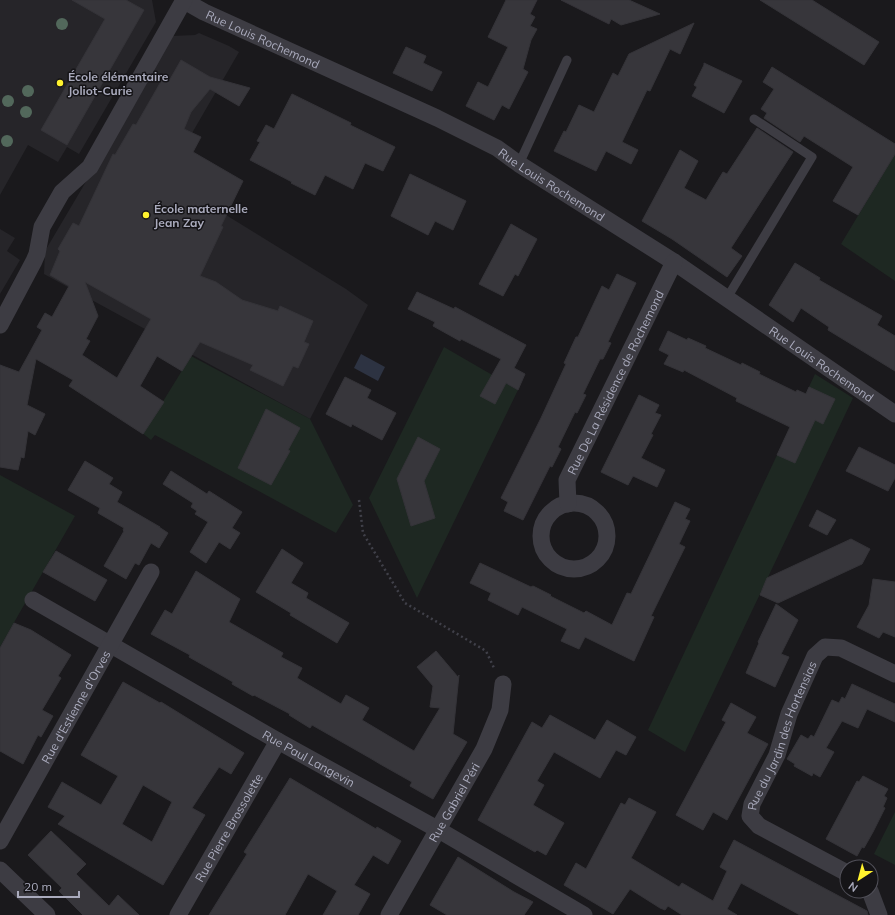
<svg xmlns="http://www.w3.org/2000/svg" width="895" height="915" font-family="Mulish,sans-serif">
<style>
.built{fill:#262529}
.green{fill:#1e2822}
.water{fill:#2d3342}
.building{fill:#37363b;stroke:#343338;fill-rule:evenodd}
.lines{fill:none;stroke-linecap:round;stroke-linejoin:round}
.path{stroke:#404049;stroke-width:2.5;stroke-dasharray:2 3;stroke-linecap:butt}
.lane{stroke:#3d3c43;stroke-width:9}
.street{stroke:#3d3c43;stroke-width:17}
.tree{fill:#52685b}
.poi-dot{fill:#fff22e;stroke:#151417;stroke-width:1.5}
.labels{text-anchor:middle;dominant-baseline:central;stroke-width:3;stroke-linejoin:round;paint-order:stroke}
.street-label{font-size:12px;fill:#aaabbd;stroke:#151417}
.poi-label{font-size:12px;font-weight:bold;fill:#aaabbd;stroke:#151417;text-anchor:start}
</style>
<rect width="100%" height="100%" fill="#1a191c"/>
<path class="built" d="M 0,0 L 152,0 L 156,22 L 79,154 L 67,147 L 58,162 L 28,145 L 0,195 Z
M 199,33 L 229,46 L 239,52 L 166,178 L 346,289 L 368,305 L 310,419 L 44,274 L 45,251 L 172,36 L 195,35 Z
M 0,229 L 15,238 L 7,251 L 20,260 L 0,294 Z"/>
<path class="green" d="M 895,154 L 895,281 L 841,244 Z
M 444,347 L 518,390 L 417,598 L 369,498 Z
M 191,356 L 310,419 L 353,505 L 336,533 L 155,435 L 151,440 L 141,432 L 146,429 Z
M 815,374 L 853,398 L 685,752 L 648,730 Z
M 0,475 L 75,516 L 0,647 Z
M 895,812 L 895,865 L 874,854 Z"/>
<path class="water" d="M 361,354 L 385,367 L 378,381 L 354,368 Z"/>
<path class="building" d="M 72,0 L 126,0 L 144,10 L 67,145 L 41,130 L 105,19 Z
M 506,0 L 537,0 L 530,14 L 535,17 L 530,26 L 537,29 L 531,40 L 523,69 L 528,72 L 509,109 L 502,105 L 494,120 L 466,106 L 478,82 L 488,87 L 508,47 L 488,37 Z
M 561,0 L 629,0 L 660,14 L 621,25 L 611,19 L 609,24 Z
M 760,0 L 812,0 L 879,42 L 864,65 Z
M 694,23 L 680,54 L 670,49 L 650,91 L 647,90 L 622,142 L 638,150 L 631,164 L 606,151 L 596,171 L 554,151 L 564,131 L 566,132 L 579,105 L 594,112 L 613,73 L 618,76 L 629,54 Z
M 406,47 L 426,56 L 423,63 L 442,72 L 432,91 L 393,73 Z
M 181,60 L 210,77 L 250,88 L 239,106 L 210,89 L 191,112 L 184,129 L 201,137 L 193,152 L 243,181 L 221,226 L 223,227 L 200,276 L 216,282 L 242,300 L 278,311 L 280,306 L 313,321 L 304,342 L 309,344 L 298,368 L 293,366 L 283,386 L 250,370 L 253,365 L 200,342 L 182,371 L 157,356 L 140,386 L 164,402 L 143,434 L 69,386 L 73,380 L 36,359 L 27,405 L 45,414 L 35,435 L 28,431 L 24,458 L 21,457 L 18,470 L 0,467 L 0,365 L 19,372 L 42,330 L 37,327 L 45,313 L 52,317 L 69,286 L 50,275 L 60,251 L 58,249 L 73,223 L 79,226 L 113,154 L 115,155 L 133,124 L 136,125 L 163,78 L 169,81 ZM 85,282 L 151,319 L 117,378 L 82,355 L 90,341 L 86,339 L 98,316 Z
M 704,63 L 742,81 L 724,113 L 692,96 L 697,87 L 694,85 L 704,65 Z
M 772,67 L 895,144 L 895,154 L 858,215 L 833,201 L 853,167 L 804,136 L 800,142 L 764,118 L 767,113 L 761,109 L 774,89 L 763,82 Z
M 292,94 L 351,123 L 350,125 L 395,147 L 383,171 L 365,163 L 353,189 L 325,175 L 315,195 L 291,183 L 292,182 L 250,160 L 260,142 L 257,141 L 266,125 L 274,129 Z
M 757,128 L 793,152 L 731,248 L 742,256 L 727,277 L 672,239 L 642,221 L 680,150 L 698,161 L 684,188 L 706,200 L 723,172 L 727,174 Z
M 410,174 L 466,201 L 453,230 L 435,221 L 428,235 L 391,216 Z
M 511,224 L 537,239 L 518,276 L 515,274 L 503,296 L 479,284 Z
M 795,263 L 820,278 L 819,280 L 882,316 L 877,325 L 895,336 L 895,371 L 828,330 L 829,327 L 801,308 L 793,322 L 769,305 Z
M 617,274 L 636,283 L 608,342 L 611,343 L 603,359 L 600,359 L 583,394 L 586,395 L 577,413 L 575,412 L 558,447 L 561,449 L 552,467 L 550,466 L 523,520 L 504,511 L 508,502 L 501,498 L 541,418 L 566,364 L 564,363 L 576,337 L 578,337 L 602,286 L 609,290 Z
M 417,292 L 454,309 L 455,307 L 526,345 L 514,368 L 525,374 L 518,390 L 506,383 L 495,404 L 480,396 L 501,359 L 461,339 L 460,341 L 433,326 L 435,322 L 408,309 Z
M 668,331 L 687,340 L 688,338 L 706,346 L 705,348 L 741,365 L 742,363 L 760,372 L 759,374 L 796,392 L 797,390 L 806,394 L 809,387 L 835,399 L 823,424 L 815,420 L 795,463 L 777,455 L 790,427 L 736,401 L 737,398 L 684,370 L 683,372 L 664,364 L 669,355 L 659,350 Z
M 345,377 L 371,390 L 367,398 L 396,413 L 382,440 L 352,424 L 351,427 L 326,414 Z
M 639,395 L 659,405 L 655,413 L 661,415 L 651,434 L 653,435 L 641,458 L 665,470 L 657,487 L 633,476 L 628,485 L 601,472 Z
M 266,409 L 300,428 L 288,450 L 290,451 L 271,485 L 238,468 Z
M 418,437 L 440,449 L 424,481 L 435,518 L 411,526 L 397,479 Z
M 859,447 L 895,465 L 895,478 L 888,491 L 846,471 Z
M 85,461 L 113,478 L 109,484 L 122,492 L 117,502 L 160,527 L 159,527 L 168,533 L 159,548 L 151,543 L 139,565 L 135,563 L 126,579 L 104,566 L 124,531 L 123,530 L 124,528 L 98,513 L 100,508 L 68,490 Z
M 171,471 L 207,494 L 209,491 L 242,512 L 232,528 L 240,533 L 230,549 L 219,542 L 206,563 L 190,552 L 208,522 L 195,514 L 197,511 L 191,507 L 193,503 L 163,484 Z
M 675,502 L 690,509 L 685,519 L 690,521 L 679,544 L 685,547 L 651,616 L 654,617 L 634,661 L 585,637 L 579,649 L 561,641 L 567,629 L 522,607 L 518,615 L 488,600 L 491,593 L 470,583 L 480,563 L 531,587 L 533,586 L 551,595 L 550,596 L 584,613 L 586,611 L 612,625 L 627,593 L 631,594 Z
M 817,510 L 836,520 L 827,535 L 809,526 Z
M 851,539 L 870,549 L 862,564 L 778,603 L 760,595 L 767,578 Z
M 282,549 L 303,563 L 291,583 L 308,593 L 306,598 L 349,623 L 337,643 L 290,615 L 291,613 L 256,592 Z
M 56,551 L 107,580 L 95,601 L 43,572 Z
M 196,571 L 240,599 L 229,622 L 283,653 L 281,657 L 302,668 L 297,678 L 341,704 L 346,695 L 369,708 L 362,720 L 414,751 L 440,708 L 430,707 L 433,686 L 417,667 L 436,651 L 458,677 L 459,675 L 453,734 L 467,742 L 433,799 L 410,786 L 412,782 L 380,764 L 370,758 L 312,725 L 310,728 L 289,715 L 290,714 L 254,695 L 253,696 L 232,684 L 233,682 L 189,657 L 190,655 L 151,634 L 165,610 L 172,614 Z
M 873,579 L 895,582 L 895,637 L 883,632 L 879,638 L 857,627 L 869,605 Z
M 776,604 L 798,620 L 781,654 L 789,657 L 775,687 L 746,673 L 759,643 L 758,642 Z
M 14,623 L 31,630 L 71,655 L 58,676 L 61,678 L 42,710 L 53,716 L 41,737 L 38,735 L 23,764 L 0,751 L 0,648 Z
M 123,682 L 160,703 L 161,702 L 244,753 L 231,774 L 219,767 L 192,808 L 205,815 L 163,885 L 58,824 L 65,816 L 48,807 L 62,782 L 101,805 L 118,776 L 81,755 ZM 143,785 L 172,802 L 152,842 L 122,824 Z
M 852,684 L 895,704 L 895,722 L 867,709 L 858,728 L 842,721 L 826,748 L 834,752 L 820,777 L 813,773 L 812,776 L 794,766 L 795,764 L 787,759 L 801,735 L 808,739 L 811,735 L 814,737 L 832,700 L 839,703 L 842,697 L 845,699 Z
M 731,703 L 756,717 L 747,733 L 768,744 L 727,820 L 713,812 L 703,830 L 676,815 L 726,722 L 722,720 Z
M 550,715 L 595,740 L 607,720 L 636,737 L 626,755 L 616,750 L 600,778 L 554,752 L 537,781 L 544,785 L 533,805 L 564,823 L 546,855 L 537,850 L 535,852 L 478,820 L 532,722 L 542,728 Z
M 863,776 L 888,789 L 884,796 L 887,798 L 883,807 L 885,808 L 873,832 L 864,848 L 862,847 L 857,856 L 826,839 L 857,781 L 859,782 Z
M 290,778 L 376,829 L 377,827 L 401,841 L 388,864 L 373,855 L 354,885 L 370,894 L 358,915 L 323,915 L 337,891 L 308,874 L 285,915 L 209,915 L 247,854 L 244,852 Z
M 629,798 L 656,812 L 631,858 L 679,887 L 682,883 L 713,901 L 727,871 L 720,867 L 734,840 L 867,911 L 868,915 L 800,915 L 741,883 L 727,909 L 737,915 L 682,915 L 668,906 L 665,910 L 660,908 L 630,889 L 613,914 L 564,885 L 576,863 L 586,869 L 621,803 L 625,805 Z
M 51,831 L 86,864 L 76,874 L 109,906 L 118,895 L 139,915 L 83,915 L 59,891 L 62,888 L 28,855 Z
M 458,857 L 514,892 L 533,902 L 524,915 L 447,915 L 430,905 Z"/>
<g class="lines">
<path class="path" d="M 359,500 L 363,533 L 405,603 L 486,651 L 494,668"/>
<path class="lane" d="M 519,164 L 567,60
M 727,298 L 812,157 L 754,119"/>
<g class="street">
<path id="s1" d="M 183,0 L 204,12 L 437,118 L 497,148 L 519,164 L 674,262 L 895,414"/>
<path d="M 0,325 L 34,261 L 37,254 L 42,227 L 62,192 L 90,167 L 184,0"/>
<circle cx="574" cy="536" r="33"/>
<path id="s2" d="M 568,504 L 567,480 L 674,262"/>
<path id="s3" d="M 33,600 L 278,741 L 437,829 L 584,915"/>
<path id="s4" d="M 0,841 L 151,572"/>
<path d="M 0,870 L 47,915"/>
<path id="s5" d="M 847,873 L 759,826 L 750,816 L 752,804 L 777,755 L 789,714 L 815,656 L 825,647 L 841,648 L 895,674"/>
<path d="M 870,891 L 879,915"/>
<path id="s6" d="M 178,915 L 278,741"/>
<path id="s7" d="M 389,915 L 484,749 L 500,710 L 503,684"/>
</g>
</g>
<g class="tree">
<circle cx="62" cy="24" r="6"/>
<circle cx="28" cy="91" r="6"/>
<circle cx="8" cy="101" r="6"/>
<circle cx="26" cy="112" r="6"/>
<circle cx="7" cy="141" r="6"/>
</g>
<g class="poi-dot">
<circle cx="60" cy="83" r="4"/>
<circle cx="146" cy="215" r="4"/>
</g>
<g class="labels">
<g class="street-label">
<text stroke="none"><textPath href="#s1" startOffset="89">Rue Louis Rochemond</textPath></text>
<text stroke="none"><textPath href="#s1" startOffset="413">Rue Louis Rochemond</textPath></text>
<text stroke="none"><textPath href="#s1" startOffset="737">Rue Louis Rochemond</textPath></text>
<text stroke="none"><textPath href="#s2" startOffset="133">Rue De La Résidence de Rochemond</textPath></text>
<text stroke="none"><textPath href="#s4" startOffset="154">Rue d'Estienne d'Orves</textPath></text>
<text stroke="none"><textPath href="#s5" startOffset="200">Rue du Jardin des Hortensias</textPath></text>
<text stroke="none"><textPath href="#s3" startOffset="318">Rue Paul Langevin</textPath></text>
<text stroke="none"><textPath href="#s7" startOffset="130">Rue Gabriel Péri</textPath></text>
<text stroke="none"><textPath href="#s6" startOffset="101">Rue Pierre Brossolette</textPath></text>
</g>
<g class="poi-label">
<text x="68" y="76">École élémentaire<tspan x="68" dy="14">Joliot-Curie</tspan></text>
<text x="154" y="208">École maternelle<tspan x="154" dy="14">Jean Zay</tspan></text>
</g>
</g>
<g transform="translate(859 879) rotate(216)"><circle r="19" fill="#151417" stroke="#515059"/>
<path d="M0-3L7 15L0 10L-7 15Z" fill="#fff22e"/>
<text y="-6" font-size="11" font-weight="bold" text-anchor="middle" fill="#aaabbd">N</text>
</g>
<path d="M18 891v6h61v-6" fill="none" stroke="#aaabbd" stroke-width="2"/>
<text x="24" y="891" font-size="12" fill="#aaabbd" stroke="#151417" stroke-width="3" paint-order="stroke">20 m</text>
</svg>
